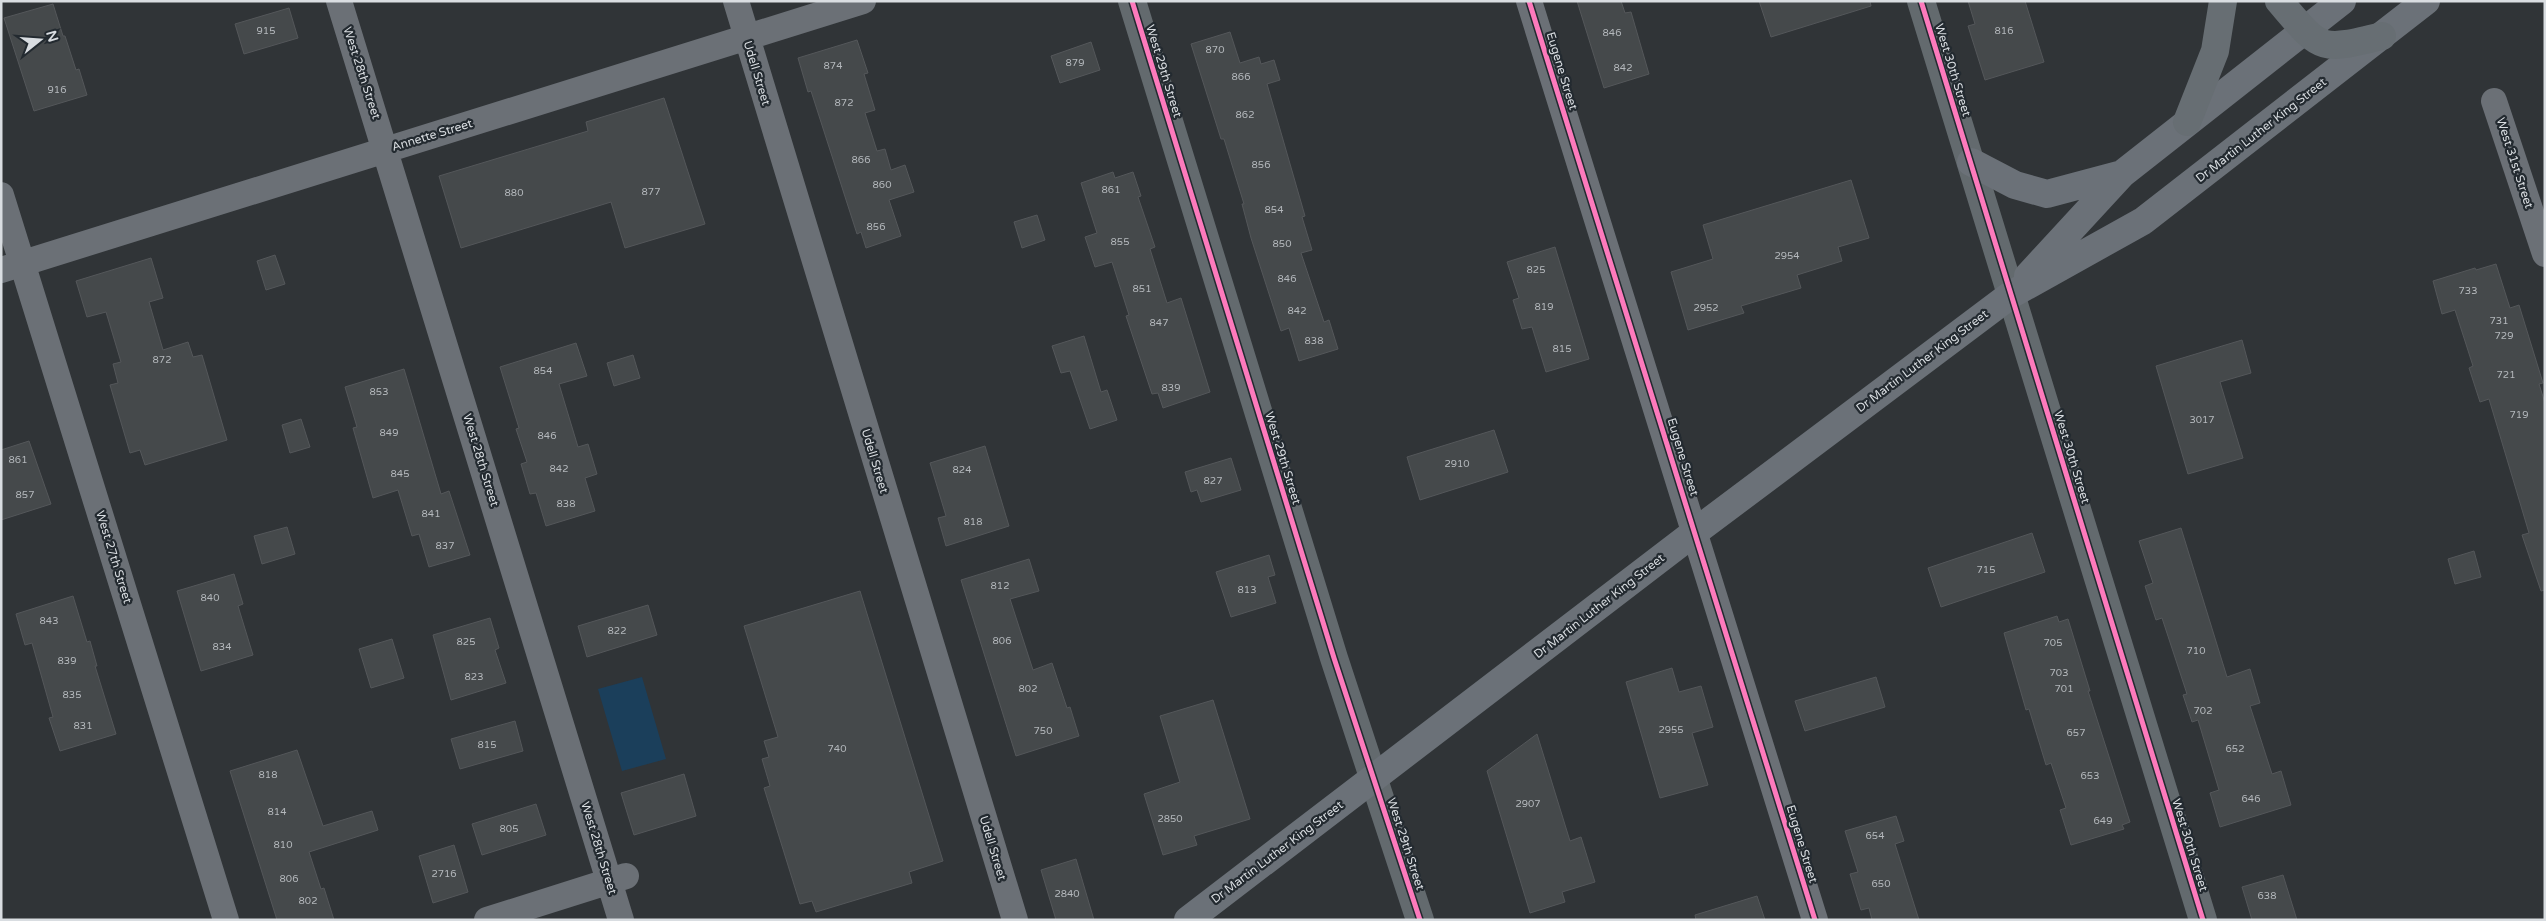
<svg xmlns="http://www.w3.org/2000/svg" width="2546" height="921" font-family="'Varela Round',sans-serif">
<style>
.green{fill:#1b3f5b}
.building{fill:#45494b;stroke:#54575a}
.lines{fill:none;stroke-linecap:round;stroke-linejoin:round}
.street{stroke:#6b7076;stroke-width:26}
.secondary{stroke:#636a6e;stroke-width:28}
.primary{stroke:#6b7178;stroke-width:28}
.highway{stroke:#676e73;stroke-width:28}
.cycleway-casing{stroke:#232a30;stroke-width:8}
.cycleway{stroke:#fd7abc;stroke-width:5}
.labels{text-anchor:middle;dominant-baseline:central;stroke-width:4.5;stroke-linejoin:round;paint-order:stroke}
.number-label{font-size:10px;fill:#b4b8bc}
.street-label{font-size:12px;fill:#d9dde1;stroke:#232a30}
</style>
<rect width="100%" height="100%" fill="#303437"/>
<path class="green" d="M 642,677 L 666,759 L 622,771 L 598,689 Z"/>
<path class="building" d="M 1577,1 L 1621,1 L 1625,13 L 1631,12 L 1649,74 L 1604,88 Z
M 1759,1 L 1870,1 L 1871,6 L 1771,37 Z
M 1968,1 L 2025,1 L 2044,62 L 1985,80 L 1968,26 L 1975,24 Z
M 53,4 L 63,36 L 65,36 L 76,70 L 79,69 L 87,95 L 34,111 L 4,18 Z
M 289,8 L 298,38 L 244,54 L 235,24 Z
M 1230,32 L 1240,63 L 1259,57 L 1261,64 L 1274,60 L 1280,80 L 1267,84 L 1305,216 L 1302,217 L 1312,250 L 1301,253 L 1324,322 L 1329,320 L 1338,349 L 1299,361 L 1289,328 L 1281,331 L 1251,238 L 1242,204 L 1244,204 L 1224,139 L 1221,139 L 1191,44 Z
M 857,40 L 868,73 L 864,74 L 875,110 L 865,113 L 877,151 L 885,149 L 891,170 L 905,165 L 914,192 L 889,200 L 901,236 L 866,248 L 861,232 L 857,234 L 811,91 L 808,92 L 798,58 Z
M 1091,42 L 1100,70 L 1060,83 L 1051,56 Z
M 664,98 L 705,224 L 625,248 L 611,202 L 461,248 L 439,176 L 588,131 L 586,122 Z
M 1113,172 L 1115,178 L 1133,172 L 1141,196 L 1138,197 L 1155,247 L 1150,249 L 1167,303 L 1181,298 L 1210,392 L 1163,408 L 1158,393 L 1152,394 L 1126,316 L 1129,315 L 1112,262 L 1095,267 L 1085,237 L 1097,233 L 1081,183 Z
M 1851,180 L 1869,238 L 1838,247 L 1842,261 L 1797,275 L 1801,288 L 1741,306 L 1744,313 L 1688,330 L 1671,272 L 1713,259 L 1703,225 Z
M 1037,215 L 1045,240 L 1022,248 L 1014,222 Z
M 1555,247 L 1589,359 L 1546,372 L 1532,327 L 1522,329 L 1513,300 L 1519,298 L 1507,262 Z
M 275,255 L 285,284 L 266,290 L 257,261 Z
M 151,258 L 163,298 L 149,302 L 163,350 L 188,342 L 193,357 L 202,355 L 227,440 L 145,465 L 140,450 L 130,453 L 110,385 L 118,383 L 113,364 L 121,362 L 106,312 L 87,317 L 76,281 Z
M 2496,264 L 2510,308 L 2519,305 L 2543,383 L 2539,384 L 2545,403 L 2545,590 L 2541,591 L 2522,535 L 2529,533 L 2489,399 L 2480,402 L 2469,368 L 2473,366 L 2455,310 L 2442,314 L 2433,281 L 2475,268 L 2476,270 Z
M 1084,336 L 1101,392 L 1107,390 L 1117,420 L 1090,429 L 1070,371 L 1061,373 L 1052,346 Z
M 2242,340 L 2251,373 L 2220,382 L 2243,458 L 2188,474 L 2156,366 Z
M 576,343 L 587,376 L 559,384 L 578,447 L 588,444 L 597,474 L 585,478 L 595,511 L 546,526 L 536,493 L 530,494 L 521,464 L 527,462 L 516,429 L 519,428 L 500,367 Z
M 633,355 L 640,378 L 614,386 L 607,363 Z
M 404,369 L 441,494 L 449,491 L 470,555 L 429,567 L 419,534 L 412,536 L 398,490 L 373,498 L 353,428 L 357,427 L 345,387 Z
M 301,419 L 310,447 L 290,453 L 282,425 Z
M 1494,430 L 1508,472 L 1420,500 L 1407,457 Z
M 29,441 L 51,504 L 1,520 L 1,450 Z
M 985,446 L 1009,526 L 946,546 L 938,518 L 946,516 L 930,463 Z
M 1231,458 L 1241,490 L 1201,502 L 1197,490 L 1191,492 L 1185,472 Z
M 287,527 L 295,554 L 262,564 L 254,536 Z
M 2181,528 L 2227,677 L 2250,669 L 2260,703 L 2250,706 L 2272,774 L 2281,771 L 2291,805 L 2220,827 L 2210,793 L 2219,790 L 2198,720 L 2192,722 L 2183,695 L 2187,694 L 2162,618 L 2156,620 L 2145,586 L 2153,583 L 2139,541 Z
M 2032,533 L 2045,572 L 1941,607 L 1928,568 Z
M 2474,551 L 2481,577 L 2455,584 L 2448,559 Z
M 1269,555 L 1275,575 L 1268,577 L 1276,603 L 1231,617 L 1216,572 Z
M 1029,559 L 1039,591 L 1010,599 L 1033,670 L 1052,663 L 1067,708 L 1070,707 L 1079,736 L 1016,756 L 961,580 Z
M 234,574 L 243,604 L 238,606 L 253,655 L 201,671 L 177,591 Z
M 860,591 L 943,861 L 909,872 L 912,883 L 816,912 L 812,901 L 800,904 L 764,788 L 770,786 L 762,759 L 769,757 L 764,741 L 778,737 L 744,626 Z
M 73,596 L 87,642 L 90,641 L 97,666 L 95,666 L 116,734 L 60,751 L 49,718 L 53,717 L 32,643 L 25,645 L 16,614 Z
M 648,605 L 657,635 L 587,657 L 578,626 Z
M 2057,616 L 2059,622 L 2068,619 L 2090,691 L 2088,691 L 2130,822 L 2122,825 L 2124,829 L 2071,845 L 2060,810 L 2066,808 L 2051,763 L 2046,765 L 2029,709 L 2026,710 L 2004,633 Z
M 490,618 L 499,648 L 495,650 L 506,683 L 451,700 L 433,635 Z
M 392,639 L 404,678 L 371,688 L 359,649 Z
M 1672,668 L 1679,692 L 1701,686 L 1713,727 L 1692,733 L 1708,785 L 1660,798 L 1626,682 Z
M 1876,677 L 1885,707 L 1805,731 L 1795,701 Z
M 1213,700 L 1250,819 L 1194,836 L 1197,845 L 1163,855 L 1144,794 L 1180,782 L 1160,716 Z
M 515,721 L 523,751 L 460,769 L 451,739 Z
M 1537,734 L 1570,841 L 1581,837 L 1595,882 L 1562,892 L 1565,902 L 1530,913 L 1487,771 Z
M 297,750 L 323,826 L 372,811 L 378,830 L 309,852 L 321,889 L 324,888 L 334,920 L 277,920 L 230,771 Z
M 684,774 L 696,816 L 634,835 L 621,793 Z
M 536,804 L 546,835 L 482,855 L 472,824 Z
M 1896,816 L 1904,841 L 1895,844 L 1919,920 L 1872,920 L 1869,908 L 1861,910 L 1850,874 L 1858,872 L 1845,831 Z
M 454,845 L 468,892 L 433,903 L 419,856 Z
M 1076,859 L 1094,920 L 1056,920 L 1041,870 Z
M 2283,875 L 2297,920 L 2252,920 L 2242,887 Z
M 1757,896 L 1765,920 L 1696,920 L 1695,915 Z"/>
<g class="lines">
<path class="street" d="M 339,1 L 621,920
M 736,1 L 1015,920
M 1529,1 L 1815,920
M 2494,101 L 2545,254
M 1,195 L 226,920
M 1,270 L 863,1
M 487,920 L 626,876"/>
<path class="secondary" d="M 1132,1 L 1334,658 L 1420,920
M 1921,1 L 2203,920"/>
<path class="primary" d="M 1971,162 L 2015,185 L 2047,194 L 2122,174
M 2028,276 L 2122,174 L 2342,1
M 1188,920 L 1695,532 L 2012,294 L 2143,221 L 2426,1"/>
<path class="highway" d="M 2279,1 C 2321,50 2318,52 2382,36
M 2187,122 L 2215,51 L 2223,1"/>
<g class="cycleway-casing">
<path id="cycleway" d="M 1132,1 L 1334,658 L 1420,920
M 1529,1 L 1815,920
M 1921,1 L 2203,920"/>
</g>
<use href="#cycleway" class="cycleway"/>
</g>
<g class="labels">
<g class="number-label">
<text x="266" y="31">915</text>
<text x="2004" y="31">816</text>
<text x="1612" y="33">846</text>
<text x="1215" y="50">870</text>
<text x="1075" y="63">879</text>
<text x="833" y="66">874</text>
<text x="1623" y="68">842</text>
<text x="1241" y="77">866</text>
<text x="57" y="90">916</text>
<text x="844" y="103">872</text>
<text x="1245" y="115">862</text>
<text x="861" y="160">866</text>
<text x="1261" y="165">856</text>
<text x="882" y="185">860</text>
<text x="1111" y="190">861</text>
<text x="651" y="192">877</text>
<text x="514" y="193">880</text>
<text x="1274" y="210">854</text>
<text x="876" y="227">856</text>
<text x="1120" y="242">855</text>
<text x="1282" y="244">850</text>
<text x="1787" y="256">2954</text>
<text x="1536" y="270">825</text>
<text x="1287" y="279">846</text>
<text x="1142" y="289">851</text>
<text x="2468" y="291">733</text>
<text x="1544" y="307">819</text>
<text x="1706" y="308">2952</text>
<text x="1297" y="311">842</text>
<text x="2499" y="321">731</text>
<text x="1159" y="323">847</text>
<text x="2504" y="336">729</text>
<text x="1314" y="341">838</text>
<text x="1562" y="349">815</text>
<text x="162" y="360">872</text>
<text x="543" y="371">854</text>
<text x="2506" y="375">721</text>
<text x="1171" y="388">839</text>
<text x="379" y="392">853</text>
<text x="2519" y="415">719</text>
<text x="2202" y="420">3017</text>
<text x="389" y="433">849</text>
<text x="547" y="436">846</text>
<text x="18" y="460">861</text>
<text x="1457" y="464">2910</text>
<text x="559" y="469">842</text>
<text x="962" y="470">824</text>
<text x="400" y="474">845</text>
<text x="1213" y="481">827</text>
<text x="25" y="495">857</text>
<text x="566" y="504">838</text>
<text x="431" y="514">841</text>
<text x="973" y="522">818</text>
<text x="445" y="546">837</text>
<text x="1986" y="570">715</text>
<text x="1000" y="586">812</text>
<text x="1247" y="590">813</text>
<text x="210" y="598">840</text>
<text x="49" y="621">843</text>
<text x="617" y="631">822</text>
<text x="1002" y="641">806</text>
<text x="466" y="642">825</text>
<text x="2053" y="643">705</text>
<text x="222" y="647">834</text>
<text x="2196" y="651">710</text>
<text x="67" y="661">839</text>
<text x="2059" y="673">703</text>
<text x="474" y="677">823</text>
<text x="1028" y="689">802</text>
<text x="2064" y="689">701</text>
<text x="72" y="695">835</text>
<text x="2203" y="711">702</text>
<text x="83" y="726">831</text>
<text x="1671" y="730">2955</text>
<text x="1043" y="731">750</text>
<text x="2076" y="733">657</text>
<text x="487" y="745">815</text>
<text x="837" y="749">740</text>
<text x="2235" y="749">652</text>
<text x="268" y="775">818</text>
<text x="2090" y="776">653</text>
<text x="2251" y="799">646</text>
<text x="1528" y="804">2907</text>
<text x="277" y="812">814</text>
<text x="1170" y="819">2850</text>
<text x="2103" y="821">649</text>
<text x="509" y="829">805</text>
<text x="1875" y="836">654</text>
<text x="283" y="845">810</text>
<text x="444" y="874">2716</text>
<text x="289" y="879">806</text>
<text x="1881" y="884">650</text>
<text x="1067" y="894">2840</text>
<text x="2267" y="896">638</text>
<text x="308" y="901">802</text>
</g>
<g class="street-label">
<text transform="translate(1953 70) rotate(73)">West 30th Street</text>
<text transform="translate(1164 71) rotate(73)">West 29th Street</text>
<text transform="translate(1562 71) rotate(73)">Eugene Street</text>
<text transform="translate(362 73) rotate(72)">West 28th Street</text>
<text transform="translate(757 73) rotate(73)">Udell Street</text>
<text transform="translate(2261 130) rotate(-38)">Dr Martin Luther King Street</text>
<text transform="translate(432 135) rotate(-17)">Annette Street</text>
<text transform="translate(2515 163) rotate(72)">West 31st Street</text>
<text transform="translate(1922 361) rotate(-37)">Dr Martin Luther King Street</text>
<text transform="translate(1683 457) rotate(73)">Eugene Street</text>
<text transform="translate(2072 457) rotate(73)">West 30th Street</text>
<text transform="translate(1283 458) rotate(73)">West 29th Street</text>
<text transform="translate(481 460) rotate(73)">West 28th Street</text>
<text transform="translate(875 461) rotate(73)">Udell Street</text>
<text transform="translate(114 557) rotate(73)">West 27th Street</text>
<text transform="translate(1599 606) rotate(-38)">Dr Martin Luther King Street</text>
<text transform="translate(1406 844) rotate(72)">West 29th Street</text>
<text transform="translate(1802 844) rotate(73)">Eugene Street</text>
<text transform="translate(2190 845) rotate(73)">West 30th Street</text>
<text transform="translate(599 848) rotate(73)">West 28th Street</text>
<text transform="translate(993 848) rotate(73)">Udell Street</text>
<text transform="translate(1277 852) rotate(-37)">Dr Martin Luther King Street</text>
</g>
</g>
<rect width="2546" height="921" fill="none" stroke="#d9dde1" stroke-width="5"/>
<g transform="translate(40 40) rotate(73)" stroke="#232a30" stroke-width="4" paint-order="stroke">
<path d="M0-4L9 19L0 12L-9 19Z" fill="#d9dde1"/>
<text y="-8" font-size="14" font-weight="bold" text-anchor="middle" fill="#d9dde1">N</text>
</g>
</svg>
